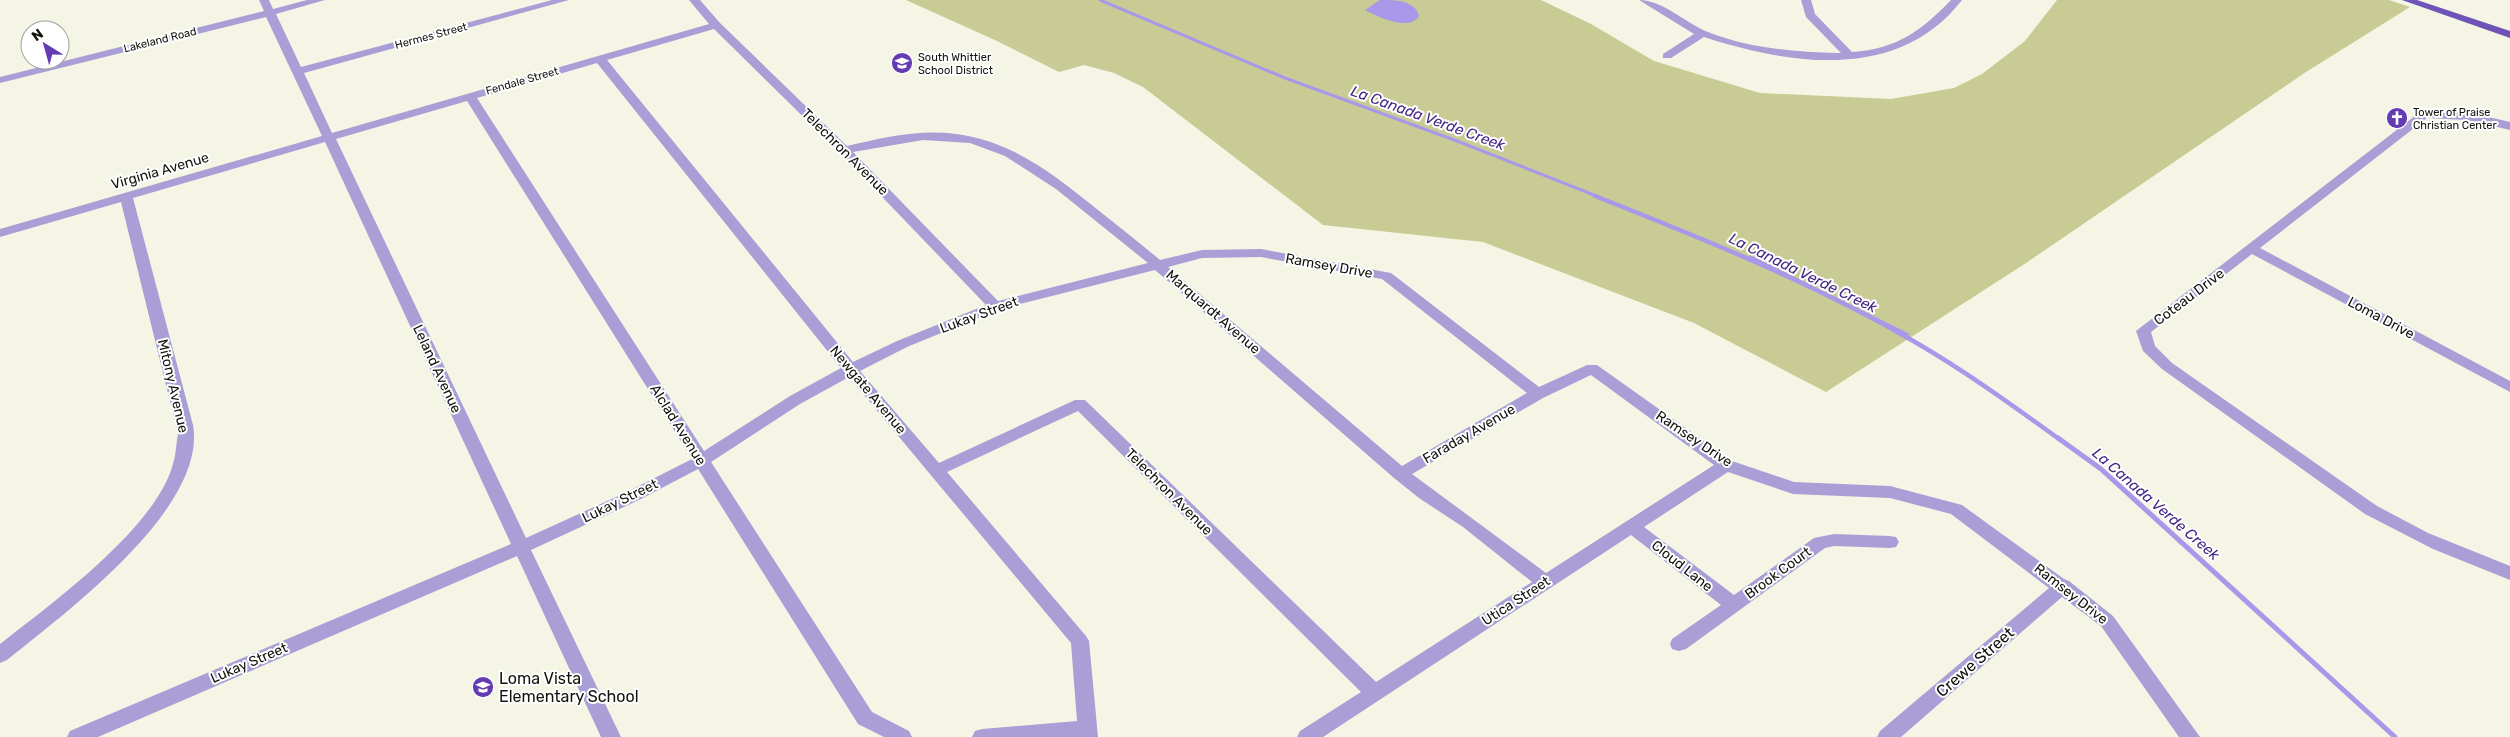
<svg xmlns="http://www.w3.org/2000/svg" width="2510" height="737" font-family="Rubik,sans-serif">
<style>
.green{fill:#c9cb94}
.water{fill:#a997e9}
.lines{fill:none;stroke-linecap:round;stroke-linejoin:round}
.stream-far2{stroke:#a997e9;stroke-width:3}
.stream-far1{stroke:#a997e9;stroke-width:4.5}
.stream{stroke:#a997e9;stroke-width:5}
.minor{fill:#aa9ed6;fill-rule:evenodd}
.major{fill:#6f53b7;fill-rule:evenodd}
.labels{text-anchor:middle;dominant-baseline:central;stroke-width:4;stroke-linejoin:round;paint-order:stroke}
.far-street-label{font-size:11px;fill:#11120c;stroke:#fff}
.far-poi-label{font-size:11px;fill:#11120c;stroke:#fff;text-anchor:start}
.street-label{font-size:14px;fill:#11120c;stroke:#fff}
.water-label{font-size:15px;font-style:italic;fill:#472786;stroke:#fff}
.near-street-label{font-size:16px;fill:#11120c;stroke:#fff}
.near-poi-label{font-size:16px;fill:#11120c;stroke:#fff;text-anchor:start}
</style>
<rect width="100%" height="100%" fill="#f4f5e4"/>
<path class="green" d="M 906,0 L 1541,0 L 1591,24 L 1654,61 L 1760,93 L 1891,99 L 1954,88 L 1982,74 L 2025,41 L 2057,0 L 2389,0 L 2410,7 L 2306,72 L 2026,263 L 1826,392 L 1694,323 L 1483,242 L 1323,225 L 1143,87 L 1114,73 L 1084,65 L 1059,72 L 997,41 Z"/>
<path class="water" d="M 1380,0 C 1395,0 1415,0 1419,16 C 1409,32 1378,17 1365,10 Z
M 1750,255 L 1910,334 L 1907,336 L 1748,257 Z"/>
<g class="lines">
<path class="stream-far2" d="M 1100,0 L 1285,78 L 1457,141 L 1599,197"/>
<path class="stream-far1" d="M 1595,196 C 1704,239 1813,283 1915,342 C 1965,371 2012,405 2059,439"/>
<path class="stream" d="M 2058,438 L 2101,469 L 2395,737"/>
<path class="minor" d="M 259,0 L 269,0 L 273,9 L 307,0 L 325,0 L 276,14 L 301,67 L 552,0 L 569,0 L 304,73 L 332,133 L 709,24 L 689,0 L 700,0 L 720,23 L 847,146 C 882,138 919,129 956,134 C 1013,141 1055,176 1098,210 C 1119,227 1140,243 1160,260 L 1202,250 L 1261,249 L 1391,273 L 1539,387 L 1587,365 L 1597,365 L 1732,461 L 1794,482 L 1890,486 L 1962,505 L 2064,579 L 2069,581 L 2113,616 L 2200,737 L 2179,737 L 2101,626 L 2062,597 L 1901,737 L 1877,737 L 1880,731 L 2049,588 L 1951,514 L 1890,498 L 1793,494 L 1728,472 L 1644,527 L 1734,595 L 1814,538 L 1834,534 L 1890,536 L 1896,537 L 1899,542 L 1896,547 L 1890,548 L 1834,546 L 1825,548 L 1686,649 L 1679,651 L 1672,649 L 1670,644 L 1672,639 L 1721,605 L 1631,535 L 1323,737 L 1297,737 L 1300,731 L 1361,692 L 1078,411 L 947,472 L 1086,636 L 1089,641 L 1098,737 L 972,737 L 975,731 L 982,729 L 1077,721 L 1071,643 L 849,377 L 800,404 L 711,462 L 872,712 L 909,731 L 912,737 L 884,737 L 858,724 L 698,469 L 639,500 L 531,550 L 621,737 L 601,737 L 517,556 L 98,737 L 67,737 L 70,731 L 511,544 L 325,142 L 133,198 L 193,425 C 208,508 64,614 7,660 L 0,663 L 0,644 C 51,604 156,528 173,464 C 176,455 176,444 178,434 L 121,202 L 0,237 L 0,229 L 322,136 L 266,17 L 0,83 L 0,77 L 264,11 ZM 714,29 L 840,153 L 986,305 L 897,341 L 853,362 L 607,60 ZM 597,63 L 841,368 L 790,396 L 704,451 L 477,98 ZM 467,101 L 692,459 L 627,492 L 526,538 L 336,139 ZM 923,140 L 970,143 L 1005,156 L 1056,189 L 1148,263 L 998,301 L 853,152 ZM 1261,257 L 1382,279 L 1527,393 L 1402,466 L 1168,267 L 1202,258 ZM 1155,270 L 1394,478 L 1419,498 L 1463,527 L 1532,582 L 1376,682 L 1085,400 L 1075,400 L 939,463 L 860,371 L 907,347 L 1000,309 ZM 1591,375 L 1714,465 L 1546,573 L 1412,474 L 1543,398 Z
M 1639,0 C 1663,0 1685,23 1708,32 C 1748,48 1793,52 1837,53 L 1841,53 L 1806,17 L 1801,0 L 1811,0 L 1815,14 L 1852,52 C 1897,49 1921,31 1951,0 L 1962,0 C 1899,82 1790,65 1704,37 L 1671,58 L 1663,58 L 1663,54 L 1694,34 Z
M 2435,111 C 2461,111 2485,116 2510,122 L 2510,130 L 2467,120 L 2427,118 L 2260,248 L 2510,381 L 2510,392 L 2252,254 L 2151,332 L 2155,346 L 2172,363 L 2377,506 L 2428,533 L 2510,566 L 2510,580 L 2433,549 L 2365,514 L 2162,369 L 2143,351 L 2136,331 L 2420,112 Z"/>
<path class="major" d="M 2402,0 L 2417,0 L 2510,31 L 2510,38 Z"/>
</g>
<defs>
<g id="school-disc" transform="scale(1.125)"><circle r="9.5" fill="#633cb4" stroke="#fff"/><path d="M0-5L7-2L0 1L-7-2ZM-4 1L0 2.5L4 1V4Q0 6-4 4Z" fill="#fff"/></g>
<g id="church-disc" transform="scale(1.125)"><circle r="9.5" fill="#633cb4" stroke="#fff"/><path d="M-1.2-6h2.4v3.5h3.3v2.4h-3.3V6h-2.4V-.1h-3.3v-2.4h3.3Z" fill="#fff"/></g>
</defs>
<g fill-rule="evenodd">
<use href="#school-disc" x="902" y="63"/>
<use href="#church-disc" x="2397" y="118"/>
<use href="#school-disc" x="483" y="687"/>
</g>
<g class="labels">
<g class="far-street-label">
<text transform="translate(431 36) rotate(-15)">Hermes Street</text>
<text transform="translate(160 40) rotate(-14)">Lakeland Road</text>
<text transform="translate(522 81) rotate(-16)">Fendale Street</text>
</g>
<g class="far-poi-label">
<text x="918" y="57">South Whittier<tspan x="918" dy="13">School District</tspan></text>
<text x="2413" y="112">Tower of Praise<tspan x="2413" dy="13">Christian Center</tspan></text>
</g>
<g class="street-label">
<text transform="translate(845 152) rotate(45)">Telechron Avenue</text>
<text transform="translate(160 171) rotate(-16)">Virginia Avenue</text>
<text transform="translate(1329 266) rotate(10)">Ramsey Drive</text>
<text transform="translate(2189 297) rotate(-37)">Coteau Drive</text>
<text transform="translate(1213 312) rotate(41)">Marquardt Avenue</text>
<text transform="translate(979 315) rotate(-20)">Lukay Street</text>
<text transform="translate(2381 318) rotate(28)">Loma Drive</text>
<text transform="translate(437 369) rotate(65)">Leland Avenue</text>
<text transform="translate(173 386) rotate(77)">Mitony Avenue</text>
<text transform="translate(868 390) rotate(50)">Newgate Avenue</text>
<text transform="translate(678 425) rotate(58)">Alclad Avenue</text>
<text transform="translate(1469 434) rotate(-30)">Faraday Avenue</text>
<text transform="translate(1694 439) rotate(34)">Ramsey Drive</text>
<text transform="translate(1169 492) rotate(45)">Telechron Avenue</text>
<text transform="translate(620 501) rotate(-26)">Lukay Street</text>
<text transform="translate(1682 566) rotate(38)">Cloud Lane</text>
<text transform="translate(1778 573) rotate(-36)">Brook Court</text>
<text transform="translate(2071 594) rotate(38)">Ramsey Drive</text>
<text transform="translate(1516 601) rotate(-33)">Utica Street</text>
<text transform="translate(249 663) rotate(-23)">Lukay Street</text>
</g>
<g class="water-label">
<text transform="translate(1428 118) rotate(20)">La Canada Verde Creek</text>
<text transform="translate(1803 273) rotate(26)">La Canada Verde Creek</text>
<text transform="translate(2156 504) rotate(41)">La Canada Verde Creek</text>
</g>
<g class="near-street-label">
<text transform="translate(1975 662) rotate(-41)">Crewe Street</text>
</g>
<g class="near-poi-label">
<text x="499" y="678">Loma Vista<tspan x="499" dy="18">Elementary School</tspan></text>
</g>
</g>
<g transform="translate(45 45) rotate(323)"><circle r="24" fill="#ffffff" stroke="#a0a09e"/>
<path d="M0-4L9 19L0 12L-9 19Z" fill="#633cb4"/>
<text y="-8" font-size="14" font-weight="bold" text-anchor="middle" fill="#11120c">N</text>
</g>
</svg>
